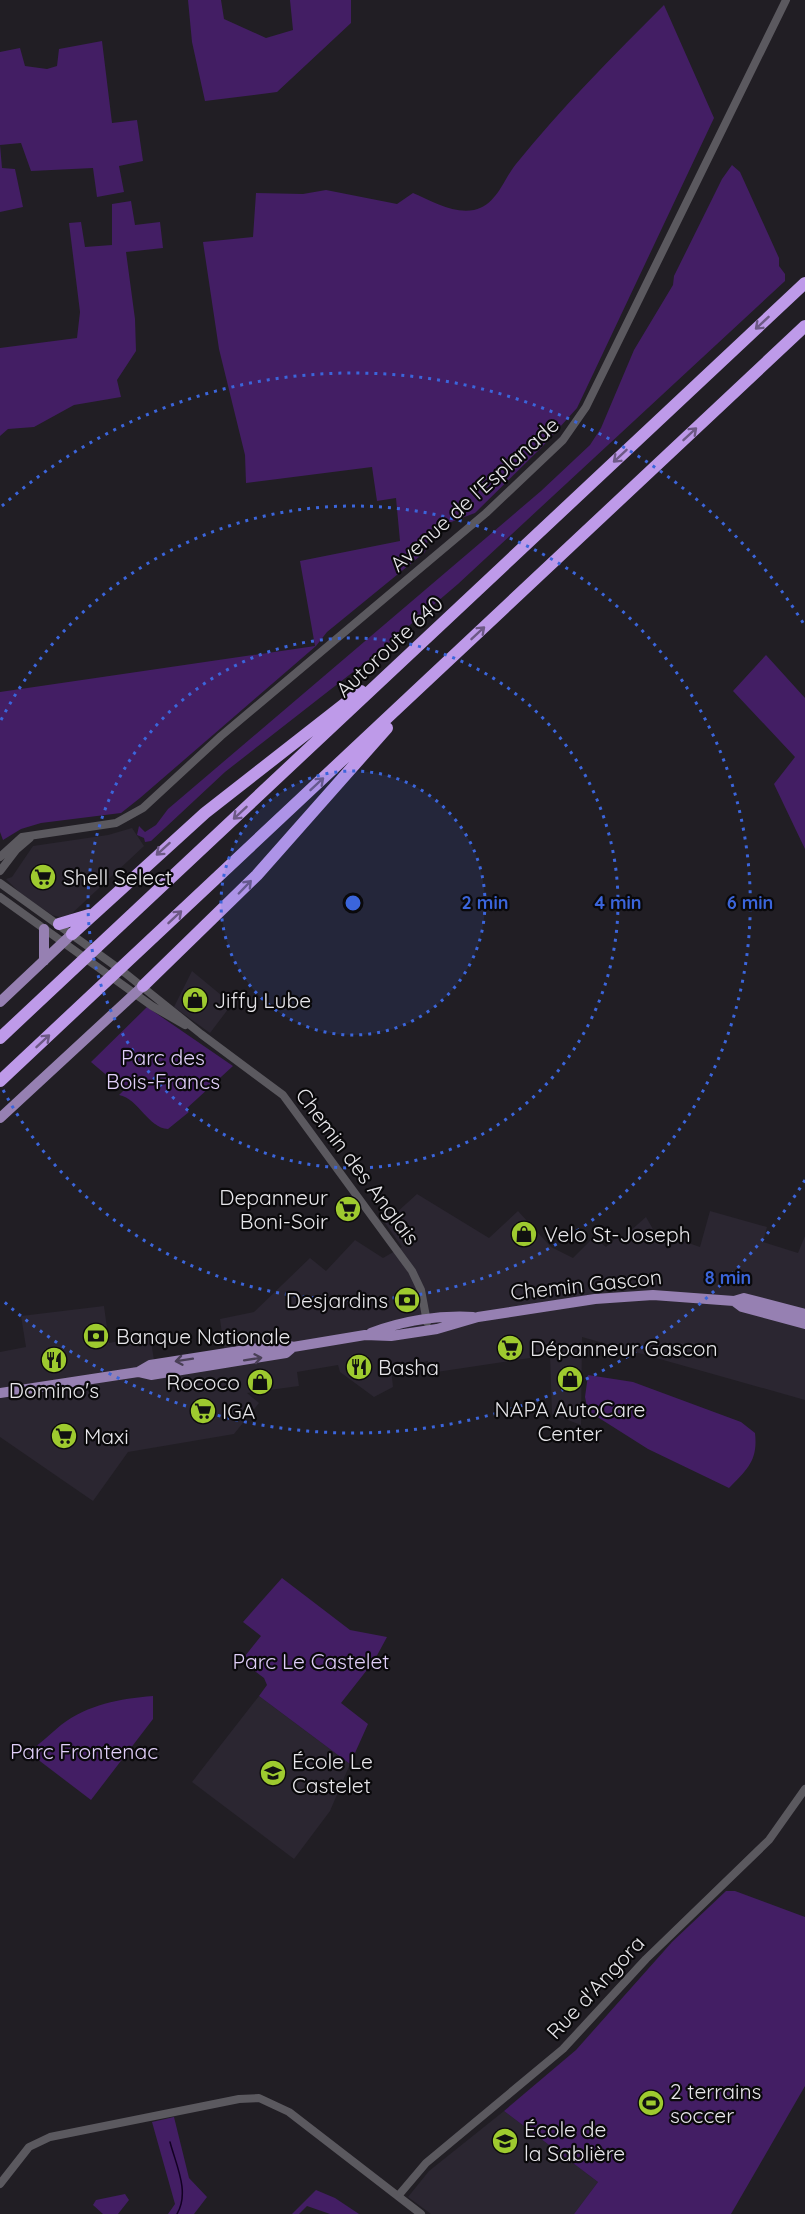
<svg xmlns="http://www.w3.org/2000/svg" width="805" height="2214" font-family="Quicksand,sans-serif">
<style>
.built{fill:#2b2631}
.green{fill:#431e64}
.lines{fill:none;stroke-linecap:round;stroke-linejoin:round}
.stream{stroke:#130123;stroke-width:1.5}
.minor{stroke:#5b595f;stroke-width:8}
.major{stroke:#9680b2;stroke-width:10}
.highway{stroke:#be9ae9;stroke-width:12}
.oneway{stroke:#6d5985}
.oneway2{stroke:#493f56}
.ring{fill:none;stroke:#3b65db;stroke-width:3;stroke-dasharray:3 6}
.labels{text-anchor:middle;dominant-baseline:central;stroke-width:4.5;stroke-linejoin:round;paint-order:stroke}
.street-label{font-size:21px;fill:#e7e6ea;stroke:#0a090b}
.poi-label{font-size:21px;fill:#e7e6ea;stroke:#0a090b;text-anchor:start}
.park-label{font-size:21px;fill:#e1cff9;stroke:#0a090b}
.centre{fill:#3b65db;stroke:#0a090b;stroke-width:3}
.ring-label{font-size:18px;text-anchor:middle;font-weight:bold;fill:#3b65db;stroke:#0a090b;stroke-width:4.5;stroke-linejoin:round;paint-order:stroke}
</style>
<rect width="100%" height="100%" fill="#211e24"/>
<path class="built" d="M 132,828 L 144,846 L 66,919 L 52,915 L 20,893 L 6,879 L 12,877 L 33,846 L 108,835 Z
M 192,971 L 232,1004 L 210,1033 L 174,1007 Z
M 417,1194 L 489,1238 L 518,1211 L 551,1247 L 573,1258 L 594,1237 L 606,1247 L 618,1236 L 627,1238 L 629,1232 L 646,1217 L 654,1231 L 700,1247 L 710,1211 L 767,1227 L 763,1242 L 798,1253 L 805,1236 L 805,1400 L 582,1337 L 581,1425 L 552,1414 L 550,1355 L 430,1373 L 428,1361 L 391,1368 L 393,1387 L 374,1397 L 340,1372 L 338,1365 L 297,1372 L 299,1386 L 247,1393 L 259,1403 L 234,1434 L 128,1452 L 93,1501 L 0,1437 L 0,1352 L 26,1347 L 21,1316 L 104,1306 L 109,1343 L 150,1335 L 154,1360 L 224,1349 L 220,1319 L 254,1312 L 310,1258 L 326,1271 L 355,1240 L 383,1258 L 402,1247 L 385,1223 Z
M 259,1696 L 350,1764 L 330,1811 L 294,1859 L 192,1782 Z
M 504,2111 L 598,2182 L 574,2214 L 431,2214 L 408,2197 L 429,2171 Z"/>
<path class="green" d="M 188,0 L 221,0 L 224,19 L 266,38 L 293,30 L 290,0 L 351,0 L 351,23 L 277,92 L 205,101 L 192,42 Z
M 664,5 L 714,118 L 577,408 L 542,447 L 475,513 L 430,530 L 425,552 L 327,632 L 316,646 L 140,798 L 121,813 L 41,823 L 21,829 L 3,840 L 0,832 L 0,692 L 315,646 L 300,561 L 400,541 L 396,498 L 377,501 L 372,467 L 246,483 L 245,455 L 219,349 L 203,242 L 253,237 L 256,193 L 303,194 L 326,190 L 397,204 L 413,193 C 432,201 453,214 474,210 C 497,205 503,180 516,164 C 561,108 613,56 664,5 Z
M 102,41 L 112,123 L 137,120 L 143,161 L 119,166 L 124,192 L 97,197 L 93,168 L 31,171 L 21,143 L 0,145 L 0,52 L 20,48 L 25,66 L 47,69 L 57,66 L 59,49 Z
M 0,145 L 2,168 L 15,169 L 23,207 L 0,212 Z
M 732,165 L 740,172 L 779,258 L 779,266 L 785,274 L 785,281 L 458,584 L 376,654 L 225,772 L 151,841 L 145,842 L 144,838 L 137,835 L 139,826 L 145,832 L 156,825 L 168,809 L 541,491 L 590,445 L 601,428 L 634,350 L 673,285 L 674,276 L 722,179 Z
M 131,201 L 135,225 L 160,222 L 163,248 L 126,252 L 135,319 L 136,351 L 117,380 L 121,397 L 74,405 L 34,427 L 8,429 L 0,436 L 0,348 L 77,338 L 80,312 L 69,223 L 81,222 L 85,247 L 112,245 L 112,204 Z
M 766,655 L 805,698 L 805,849 L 774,784 L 795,757 L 733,691 Z
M 147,1007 L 233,1066 L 186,1109 L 189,1112 L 168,1129 C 148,1128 139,1099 119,1095 L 124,1090 L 91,1062 Z
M 588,1375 L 633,1382 L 741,1422 L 755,1433 C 758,1460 748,1469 729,1488 L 648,1449 L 588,1411 L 585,1397 Z
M 282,1578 L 350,1630 L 387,1637 L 374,1661 L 341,1703 L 368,1724 L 350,1764 L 259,1696 L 267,1685 L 264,1678 L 241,1661 L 261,1636 L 243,1622 Z
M 153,1696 L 153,1719 L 91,1800 L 28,1752 C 40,1744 50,1734 61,1725 C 89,1704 119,1699 153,1696 Z
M 726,1891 L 735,1891 L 805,1917 L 805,2086 L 731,2214 L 574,2214 L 598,2182 L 504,2111 L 576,2050 L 672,1942 Z
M 174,2117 L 189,2178 L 207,2197 L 194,2214 L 168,2214 L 175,2204 L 152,2122 Z
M 316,2190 L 335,2198 L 359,2214 L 330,2214 L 307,2206 L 299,2214 L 292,2214 Z
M 125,2194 L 129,2200 L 118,2214 L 103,2214 L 93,2205 L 96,2200 Z"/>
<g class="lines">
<path class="stream" d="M 170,2142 C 176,2165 190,2192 177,2214"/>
<path class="minor" d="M 0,857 L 22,837 L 116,823 L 143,808 L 221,736 L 486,513 L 563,440 L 586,407 L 786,0
M 0,871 L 16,850 L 30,838
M 0,883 L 125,973 L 201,1034 L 283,1095 L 412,1271 L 421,1290 L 427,1322
M 0,897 L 152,1006 L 185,1025
M 0,2184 L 29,2147 L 50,2137 L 239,2099 L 259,2098 L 289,2112 L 421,2214
M 398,2196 L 426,2163 L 563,2049 L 646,1959 L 769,1840 L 805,1789"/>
<path class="major" d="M 44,961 L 44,929
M 0,1002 L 72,934
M 0,1118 L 143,986
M 734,1301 L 742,1307 L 805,1324
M 371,1333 C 402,1321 439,1315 473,1317
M 138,1372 L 151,1375 L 286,1353 L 293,1347 L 365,1335 L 391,1336 L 437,1329 L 478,1317 L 595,1299 L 653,1295 L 734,1301 L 744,1298 L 805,1314
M 0,1393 L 138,1372 L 150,1365 L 284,1344 L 293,1347"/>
<path class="highway" d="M 59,924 L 89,915
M 72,934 L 205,813 L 361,691
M 143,986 L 257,875 L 387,728
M 0,1038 L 805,283
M 0,1081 L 805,326"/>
</g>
<defs><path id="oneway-shaft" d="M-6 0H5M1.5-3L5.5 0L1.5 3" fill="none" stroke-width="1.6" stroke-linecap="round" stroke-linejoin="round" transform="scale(1.5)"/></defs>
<g class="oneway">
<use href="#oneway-shaft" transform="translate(762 323) rotate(137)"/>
<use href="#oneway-shaft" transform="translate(690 434) rotate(-43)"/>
<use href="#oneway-shaft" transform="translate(620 456) rotate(137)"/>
<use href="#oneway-shaft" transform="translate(478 633) rotate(-43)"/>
<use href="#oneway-shaft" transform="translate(317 784) rotate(-43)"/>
<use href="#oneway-shaft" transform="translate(240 813) rotate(137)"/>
<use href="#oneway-shaft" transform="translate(163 849) rotate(138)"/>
<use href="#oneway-shaft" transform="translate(245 887) rotate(-46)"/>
<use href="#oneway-shaft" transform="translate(175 917) rotate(-43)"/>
<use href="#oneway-shaft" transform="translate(43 1041) rotate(-43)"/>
</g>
<g class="oneway2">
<use href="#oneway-shaft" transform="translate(253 1359) rotate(-9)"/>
<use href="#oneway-shaft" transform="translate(184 1360) rotate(171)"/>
</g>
<circle cx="353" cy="903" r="132" fill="#3b65db" fill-opacity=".12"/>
<g class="ring">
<circle cx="353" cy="903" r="132"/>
<circle cx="353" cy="903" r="265"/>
<path d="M1 720A397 397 0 1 1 1 1086"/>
<path d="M805 1180A530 530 0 0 1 2 1300M2 506A530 530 0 0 1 805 626"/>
</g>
<defs>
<g id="supermarket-disc" transform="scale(1.35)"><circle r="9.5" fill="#9eca2f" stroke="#0a090b"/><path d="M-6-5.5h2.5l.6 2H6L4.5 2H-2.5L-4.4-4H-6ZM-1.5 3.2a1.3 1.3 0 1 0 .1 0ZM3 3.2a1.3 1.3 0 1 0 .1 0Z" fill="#111"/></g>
<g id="shop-disc" transform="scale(1.35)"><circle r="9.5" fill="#9eca2f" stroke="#0a090b"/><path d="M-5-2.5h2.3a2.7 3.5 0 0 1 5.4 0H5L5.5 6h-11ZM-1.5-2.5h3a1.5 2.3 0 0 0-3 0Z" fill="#111"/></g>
<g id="bank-disc" transform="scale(1.35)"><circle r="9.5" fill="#9eca2f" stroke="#0a090b"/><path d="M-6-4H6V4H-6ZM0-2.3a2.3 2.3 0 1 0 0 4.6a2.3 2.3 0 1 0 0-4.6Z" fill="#111"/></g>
<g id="restaurant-disc" transform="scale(1.35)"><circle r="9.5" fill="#9eca2f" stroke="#0a090b"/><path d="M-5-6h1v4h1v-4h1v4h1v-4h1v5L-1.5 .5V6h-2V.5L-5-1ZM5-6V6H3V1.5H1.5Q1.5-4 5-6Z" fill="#111"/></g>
<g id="school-disc" transform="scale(1.35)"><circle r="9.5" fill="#9eca2f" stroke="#0a090b"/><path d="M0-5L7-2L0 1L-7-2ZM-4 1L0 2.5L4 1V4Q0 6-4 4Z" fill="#111"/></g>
<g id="stadium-disc" transform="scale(1.35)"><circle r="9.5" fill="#9eca2f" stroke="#0a090b"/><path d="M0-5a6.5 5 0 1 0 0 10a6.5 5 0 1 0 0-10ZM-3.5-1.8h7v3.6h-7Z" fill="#111"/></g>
</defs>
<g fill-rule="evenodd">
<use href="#supermarket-disc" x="43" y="877"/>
<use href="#shop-disc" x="195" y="1000"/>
<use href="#supermarket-disc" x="348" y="1209"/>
<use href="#shop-disc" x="524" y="1234"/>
<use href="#bank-disc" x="407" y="1300"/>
<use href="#bank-disc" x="96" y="1336"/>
<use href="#supermarket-disc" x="510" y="1348"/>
<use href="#restaurant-disc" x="54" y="1360"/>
<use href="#restaurant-disc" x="359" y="1367"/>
<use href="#shop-disc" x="570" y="1379"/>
<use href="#shop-disc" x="260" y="1382"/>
<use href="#supermarket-disc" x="203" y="1411"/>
<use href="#supermarket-disc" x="64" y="1436"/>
<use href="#school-disc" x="273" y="1773"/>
<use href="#stadium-disc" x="651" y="2103"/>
<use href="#school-disc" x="505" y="2141"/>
</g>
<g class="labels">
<g class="street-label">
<text transform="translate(474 494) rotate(-42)">Avenue de l'Esplanade</text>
<text transform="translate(389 646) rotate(-43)">Autoroute 640</text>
<text transform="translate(358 1166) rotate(53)">Chemin des Anglais</text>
<text transform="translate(586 1284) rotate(-6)">Chemin Gascon</text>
<text transform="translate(595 1987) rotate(-47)">Rue d'Angora</text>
</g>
<g class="poi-label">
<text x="63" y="877">Shell Select</text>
<text x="214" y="1000">Jiffy Lube</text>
<text x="328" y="1197" text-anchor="end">Depanneur<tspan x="328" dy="24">Boni-Soir</tspan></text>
<text x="544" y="1234">Velo St-Joseph</text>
<text x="388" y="1300" text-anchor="end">Desjardins</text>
<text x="116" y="1336">Banque Nationale</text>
<text x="530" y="1348">Dépanneur Gascon</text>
<text x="378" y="1367">Basha</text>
<text x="240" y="1382" text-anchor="end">Rococo</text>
<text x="54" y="1390" text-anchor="middle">Domino's</text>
<text x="570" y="1409" text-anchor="middle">NAPA AutoCare<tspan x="570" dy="24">Center</tspan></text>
<text x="222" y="1411">IGA</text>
<text x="84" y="1436">Maxi</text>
<text x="292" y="1761">École Le<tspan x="292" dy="24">Castelet</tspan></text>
<text x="670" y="2091">2 terrains<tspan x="670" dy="24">soccer</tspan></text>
<text x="524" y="2129">École de<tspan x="524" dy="24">la Sablière</tspan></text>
</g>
<g class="park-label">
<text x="163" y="1057">Parc des<tspan x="163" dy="24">Bois-Francs</tspan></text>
<text x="311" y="1661">Parc Le Castelet</text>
<text x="84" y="1751">Parc Frontenac</text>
</g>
</g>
<circle cx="353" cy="903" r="9" class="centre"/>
<g class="ring-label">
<text x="485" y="909">2 min</text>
<text x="618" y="909">4 min</text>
<text x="750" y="909">6 min</text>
<text x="728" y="1284">8 min</text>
</g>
</svg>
